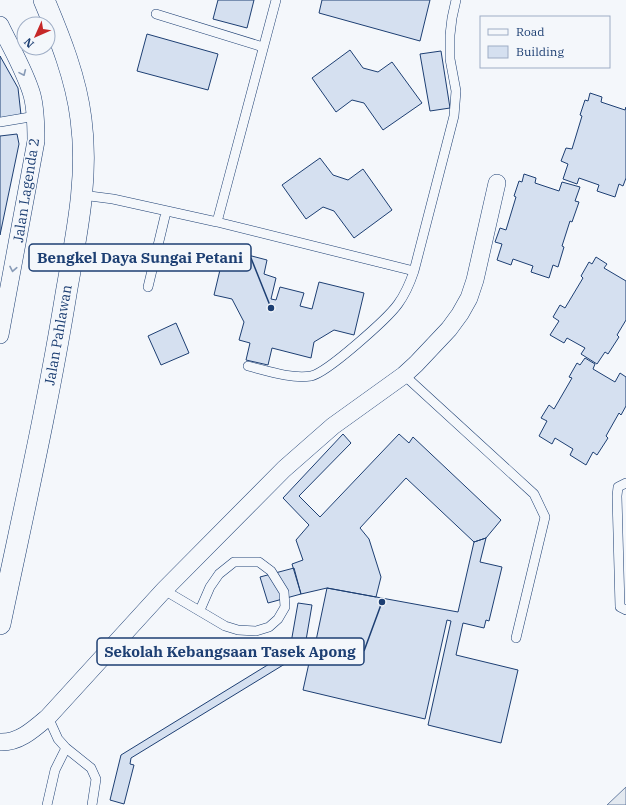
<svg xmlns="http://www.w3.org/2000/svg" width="626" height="805" font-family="'IBM Plex Serif',serif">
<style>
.green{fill:#e3e9f0;stroke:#687fa3}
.building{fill:#d5e0f0;stroke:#1d3f73}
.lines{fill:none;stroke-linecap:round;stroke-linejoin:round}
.service-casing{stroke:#1d3f73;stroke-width:10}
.minor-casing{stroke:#1d3f73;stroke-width:18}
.tertiary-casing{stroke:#1d3f73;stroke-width:22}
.service{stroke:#f4f7fb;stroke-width:9}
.minor{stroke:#f4f7fb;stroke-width:17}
.tertiary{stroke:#f4f7fb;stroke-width:21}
.oneway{stroke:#889bb7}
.labels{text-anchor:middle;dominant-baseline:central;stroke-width:3;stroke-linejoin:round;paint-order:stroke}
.street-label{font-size:14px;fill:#1d3f73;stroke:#f4f7fb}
.leader{fill:none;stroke:#1d3f73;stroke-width:1.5}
.callout-dot{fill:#1d3f73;stroke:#f4f7fb;stroke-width:1.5}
.callout{fill:#f4f7fb;stroke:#1d3f73;stroke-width:1.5}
.callout-label{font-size:15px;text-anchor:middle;font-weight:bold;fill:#1d3f73}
</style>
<rect width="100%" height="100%" fill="#f4f7fb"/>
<path class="green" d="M 626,787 L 626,805 L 607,805 Z"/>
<path class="building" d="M 218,0 L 254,0 L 247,28 L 213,19 Z
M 322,0 L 430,0 L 420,41 L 319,13 Z
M 147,34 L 218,54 L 208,90 L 137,71 Z
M 350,50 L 363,68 L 378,72 L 392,62 L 422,103 L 383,130 L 364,103 L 352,100 L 336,112 L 312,78 Z
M 441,51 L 450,108 L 430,111 L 420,54 Z
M 0,56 L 18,88 L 21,115 L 0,118 Z
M 590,93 L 602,97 L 601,102 L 625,110 L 626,107 L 626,178 L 623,186 L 619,184 L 615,197 L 597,191 L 599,185 L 579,178 L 577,184 L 563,179 L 568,164 L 561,161 L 566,148 L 572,149 L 582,116 L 580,115 L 585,100 L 588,101 Z
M 17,134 L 19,144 L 0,235 L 0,136 Z
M 320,158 L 333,175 L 348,180 L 363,169 L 392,210 L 354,238 L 334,211 L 323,207 L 306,219 L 282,185 Z
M 524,174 L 536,178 L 535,183 L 559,191 L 562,182 L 580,187 L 575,201 L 579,202 L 572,222 L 570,221 L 562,246 L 564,247 L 558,267 L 553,265 L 549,278 L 531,272 L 533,266 L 513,259 L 511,265 L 497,260 L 502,244 L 495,242 L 500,228 L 506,230 L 516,197 L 514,196 L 519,181 L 522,182 Z
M 225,249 L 267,260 L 264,274 L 276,278 L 271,299 L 276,300 L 280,287 L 304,293 L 300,306 L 312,309 L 319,282 L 364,293 L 354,335 L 334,330 L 314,342 L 311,358 L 272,348 L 268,365 L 246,360 L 250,343 L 239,340 L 244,322 L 232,299 L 214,295 Z
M 596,257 L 607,264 L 604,268 L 626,281 L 626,320 L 617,335 L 619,337 L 608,354 L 605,352 L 597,364 L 581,354 L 585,348 L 567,338 L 564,343 L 550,335 L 559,321 L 553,317 L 560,305 L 565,308 L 583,278 L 581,276 L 589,262 L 592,264 Z
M 176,323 L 189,353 L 161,365 L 148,336 Z
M 585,358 L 595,364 L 593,369 L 615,382 L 620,373 L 626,377 L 626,406 L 621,415 L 619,413 L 606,436 L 608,438 L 597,455 L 593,452 L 586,465 L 570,455 L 573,449 L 555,438 L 552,444 L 539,436 L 547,421 L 541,418 L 549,405 L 554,409 L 572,378 L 569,377 L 577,363 L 580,365 Z
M 343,434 L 351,443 L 299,496 L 320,517 L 399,434 L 409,443 L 413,437 L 501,520 L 486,538 L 474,542 L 406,478 L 360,528 L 369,539 L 381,577 L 376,597 L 327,588 L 301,594 L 292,564 L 303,560 L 296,540 L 309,525 L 283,498 Z
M 486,538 L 480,562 L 502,567 L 489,621 L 486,620 L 484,628 L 463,623 L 456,655 L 518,670 L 501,743 L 428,725 L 451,621 L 447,620 L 425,719 L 303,690 L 309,663 L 293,659 L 131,758 L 130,764 L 134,765 L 124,804 L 110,800 L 121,755 L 292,650 L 313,655 L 327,588 L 458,612 L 474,542 Z
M 294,568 L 301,594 L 268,603 L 260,577 Z
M 298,603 L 312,605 L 305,646 L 291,643 Z"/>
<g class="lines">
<g class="service-casing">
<path id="service" d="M 156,14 L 263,47
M 0,122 L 36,116
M 82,195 L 113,199 L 217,222 L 414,271
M 217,222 L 276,0
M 148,287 L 166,212
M 248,366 C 268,371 291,379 311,376 C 327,373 388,318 398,304 C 406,293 410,283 414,271 L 454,116 L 456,91 L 450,59 L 450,35 L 452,18 L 456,0
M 404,375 L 534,494 L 545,517 L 516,638
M 626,483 L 618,487 L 617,496 L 620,607 L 626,610
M 164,590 L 225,626 L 238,630 L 256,631 L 269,627 L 278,619 L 285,607 L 284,592 L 271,571 L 259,562 L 234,562 L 219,574 L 210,587 L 200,610
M 48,717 L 58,739 L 66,748 L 91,768 L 96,779 L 92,805
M 47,805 L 55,770 L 66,748"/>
</g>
<g class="minor-casing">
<path id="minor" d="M 0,25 C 11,48 25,71 32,95 C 36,110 36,126 36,141 L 0,335
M 0,742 C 19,743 34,729 48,717 L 164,590 L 284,469 L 333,426 L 404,375 L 416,364 L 449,329 L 460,314 L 469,298 L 475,280 L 497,183"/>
</g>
<g class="tertiary-casing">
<path id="tertiary" d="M 0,624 C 23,514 48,405 66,294 C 76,236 89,179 81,119 C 76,78 60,38 44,0"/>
</g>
<use href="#service" class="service"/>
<use href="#minor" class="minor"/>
<use href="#tertiary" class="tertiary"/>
</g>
<defs><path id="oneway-chevron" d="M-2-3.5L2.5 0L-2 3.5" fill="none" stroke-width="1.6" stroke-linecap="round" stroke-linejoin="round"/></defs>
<g class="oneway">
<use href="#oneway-chevron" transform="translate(23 73) rotate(66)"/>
<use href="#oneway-chevron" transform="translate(13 269) rotate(101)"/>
</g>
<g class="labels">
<g class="street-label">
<text transform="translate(26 190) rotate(-81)">Jalan Lagenda 2</text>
<text transform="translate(58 335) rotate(-80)">Jalan Pahlawan</text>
</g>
</g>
<path class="leader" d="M271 308L251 258M382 602L364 651"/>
<g class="callout-dot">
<circle cx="271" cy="308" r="4"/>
<circle cx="382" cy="602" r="4"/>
</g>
<g class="callout">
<rect x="29" y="244" width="222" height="27" rx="4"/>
<rect x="97" y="638" width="267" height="27" rx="4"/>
</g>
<g class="callout-label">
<text x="140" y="263">Bengkel Daya Sungai Petani</text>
<text x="230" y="657">Sekolah Kebangsaan Tasek Apong</text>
</g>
<rect x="480" y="16" width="130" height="52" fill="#f4f7fb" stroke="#9eadc5"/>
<rect x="488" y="29" width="20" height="6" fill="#f4f7fb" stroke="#9eadc5"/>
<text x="516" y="36" font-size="12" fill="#1d3f73">Road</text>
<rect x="488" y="46" width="20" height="12" fill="#d5e0f0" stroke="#9eadc5"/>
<text x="516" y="56" font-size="12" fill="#1d3f73">Building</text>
<g transform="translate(36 36) rotate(225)"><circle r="19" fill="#f4f7fb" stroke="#9eadc5"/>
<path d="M0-3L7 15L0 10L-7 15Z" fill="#c62828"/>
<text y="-6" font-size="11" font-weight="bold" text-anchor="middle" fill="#1d3f73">N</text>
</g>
</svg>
